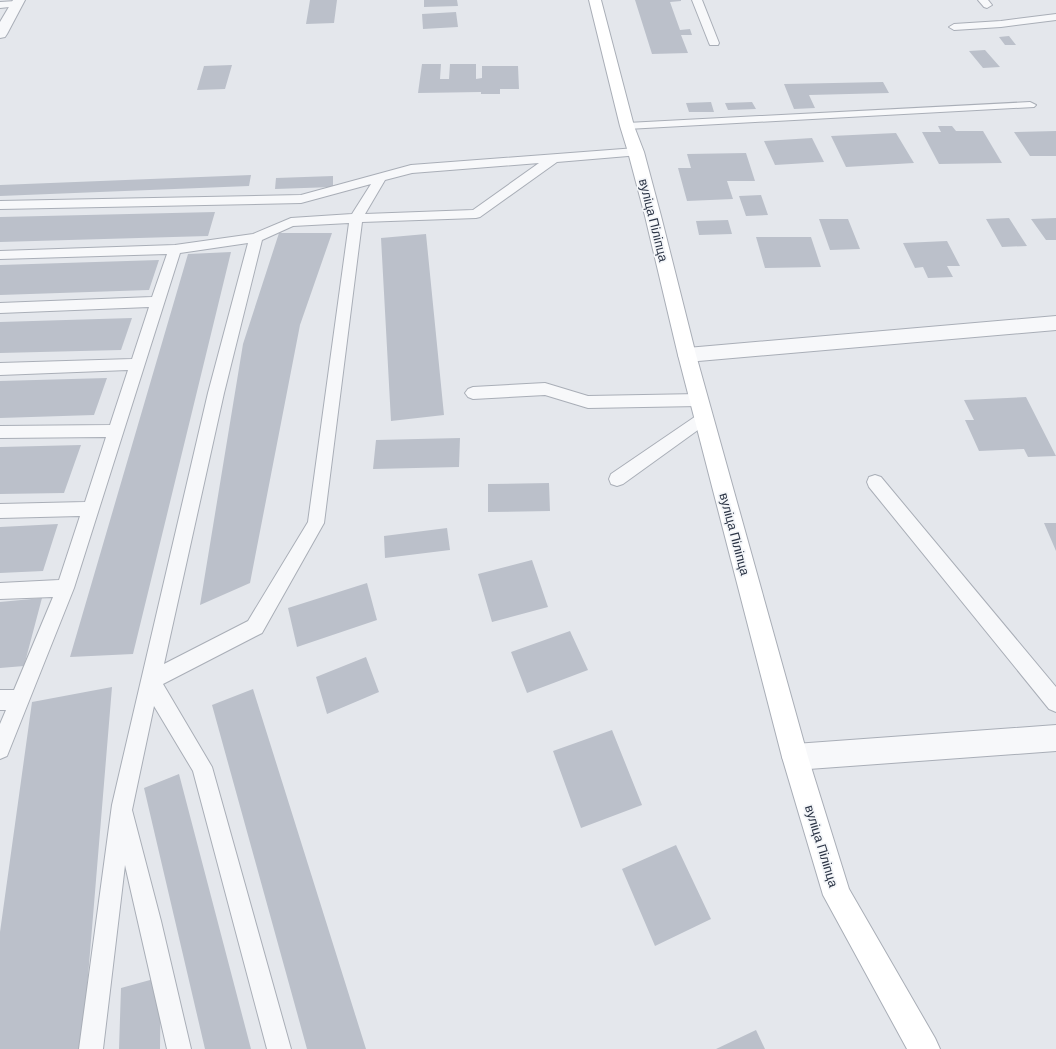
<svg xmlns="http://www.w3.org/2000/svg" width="1056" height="1049" font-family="Barlow,sans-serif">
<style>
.building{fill:#bbc0ca}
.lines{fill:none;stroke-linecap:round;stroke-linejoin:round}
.lane-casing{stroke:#a9aeb7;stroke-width:2}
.street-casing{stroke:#a9aeb7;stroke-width:2}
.secondary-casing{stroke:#a9aeb7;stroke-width:2}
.lane{fill:#f7f8fa;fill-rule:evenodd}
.street{fill:#f7f8fa;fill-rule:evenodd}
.secondary{fill:#fff;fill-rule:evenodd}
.labels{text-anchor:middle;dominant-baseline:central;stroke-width:3.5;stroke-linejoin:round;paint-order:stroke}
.street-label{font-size:13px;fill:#2b3445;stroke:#f4f6f9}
</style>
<rect width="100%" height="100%" fill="#e4e7ec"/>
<path class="building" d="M 310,0 L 337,0 L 334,23 L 306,24 Z
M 424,0 L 457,0 L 458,6 L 424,7 Z
M 635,0 L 681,0 L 681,1 L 670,2 L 680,30 L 690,29 L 692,35 L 681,35 L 688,53 L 652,54 Z
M 456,12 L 458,27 L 423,29 L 422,14 Z
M 1009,36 L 1016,45 L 1005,45 L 999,37 Z
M 985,50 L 1000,67 L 983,68 L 969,51 Z
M 422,64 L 441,64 L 440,79 L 449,79 L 450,64 L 476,64 L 476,79 L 482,78 L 482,66 L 518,66 L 519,89 L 500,89 L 500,94 L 481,94 L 481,92 L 418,93 Z
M 232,65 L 225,89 L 197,90 L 204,66 Z
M 883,82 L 889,93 L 809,95 L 815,108 L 794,109 L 784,84 Z
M 711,102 L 714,112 L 689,112 L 686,103 Z
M 752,102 L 756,109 L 728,110 L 725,103 Z
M 938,126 L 952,126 L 956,131 L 983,131 L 1002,163 L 939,164 L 922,132 L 941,132 Z
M 1056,131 L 1056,156 L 1030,156 L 1014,132 Z
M 896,133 L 914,163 L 846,167 L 831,136 Z
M 812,138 L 824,162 L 775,165 L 764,141 Z
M 746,153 L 755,181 L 727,181 L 733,199 L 687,201 L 678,168 L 691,168 L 687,154 Z
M 251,175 L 249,186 L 0,196 L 0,185 Z
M 333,176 L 333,187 L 275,189 L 276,178 Z
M 761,195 L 768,215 L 746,216 L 739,196 Z
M 215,212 L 208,236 L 0,242 L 0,217 Z
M 1009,218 L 1027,246 L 1002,247 L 986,219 Z
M 1056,218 L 1056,240 L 1046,240 L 1031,219 Z
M 819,219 L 848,219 L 860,249 L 830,250 Z
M 728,220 L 732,234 L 699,235 L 696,221 Z
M 279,233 L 332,233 L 300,325 L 250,583 L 200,605 L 243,344 Z
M 426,234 L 444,415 L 391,421 L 381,238 Z
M 756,237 L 811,237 L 821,267 L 765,268 Z
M 947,241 L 960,266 L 947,266 L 953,277 L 928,278 L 923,267 L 915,268 L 903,243 Z
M 231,252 L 133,654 L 70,657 L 188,254 Z
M 159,260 L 149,290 L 0,295 L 0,265 Z
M 132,318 L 121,350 L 0,353 L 0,322 Z
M 107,378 L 94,415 L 0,418 L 0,381 Z
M 1026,397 L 1056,456 L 1028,457 L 1024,449 L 979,451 L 965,420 L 974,420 L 964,400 Z
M 460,438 L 459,467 L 373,469 L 376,440 Z
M 81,445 L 64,493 L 0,494 L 0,447 Z
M 549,483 L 550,511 L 488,512 L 488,484 Z
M 1044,523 L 1056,523 L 1056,551 Z
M 58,524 L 43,571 L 0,573 L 0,527 Z
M 447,528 L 450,550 L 385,558 L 384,536 Z
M 532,560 L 548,607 L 492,622 L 478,574 Z
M 367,583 L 377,620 L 297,647 L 288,608 Z
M 42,598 L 24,666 L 0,668 L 0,602 Z
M 570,631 L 588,670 L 527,693 L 511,652 Z
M 366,657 L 379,692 L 327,714 L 316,677 Z
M 112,687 L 82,1049 L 0,1049 L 0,932 L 32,702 Z
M 253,689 L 366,1049 L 307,1049 L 212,705 Z
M 612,730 L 642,805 L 581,828 L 553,751 Z
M 179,774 L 251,1049 L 205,1049 L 144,788 Z
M 676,845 L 711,919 L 655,946 L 622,869 Z
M 161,977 L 160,1049 L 119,1049 L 121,988 Z
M 756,1030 L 765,1049 L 716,1049 Z"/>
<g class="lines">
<g class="lane-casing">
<path id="lane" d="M 692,0 L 702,0 L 719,43 L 718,45 L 710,45 L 709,43 Z
M 978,0 L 988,0 L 992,5 L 987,8 L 984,7 Z
M 16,1 L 19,2 L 21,4 L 19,6 L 0,8 L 0,2 Z
M 1056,14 L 1056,20 L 1001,27 L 954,30 L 949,27 L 954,24 L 1001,21 Z
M 1030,102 L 1036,105 L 1034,107 L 627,129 L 623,128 L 621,126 L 623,124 L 627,123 Z
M 636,148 L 640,149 L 642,152 L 640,155 L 557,162 L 480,217 L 476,218 L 362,222 L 324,523 L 262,633 L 163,684 L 212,767 L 291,1049 L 267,1049 L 193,771 L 154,706 L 132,810 L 161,921 L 191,1049 L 167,1049 L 125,865 L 103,1049 L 79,1049 L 112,805 L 208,393 L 248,243 L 180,253 L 74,588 L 7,756 L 0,759 L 0,724 L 6,710 L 0,710 L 0,690 L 14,690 L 53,597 L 0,599 L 0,583 L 59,580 L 80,516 L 0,518 L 0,504 L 85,502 L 106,437 L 0,438 L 0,426 L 110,425 L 128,370 L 0,375 L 0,363 L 132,359 L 149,307 L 0,313 L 0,303 L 152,297 L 167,254 L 0,259 L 0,251 L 175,245 L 253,234 L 291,218 L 352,214 L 371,184 L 301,203 L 0,209 L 0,201 L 301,195 L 411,165 ZM 539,163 L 473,210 L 365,214 L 385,180 L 412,173 ZM 349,223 L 308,522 L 248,621 L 164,664 L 224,393 L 262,240 L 293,226 Z
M 545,383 L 588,396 L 699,394 L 704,396 L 707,400 L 704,404 L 699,406 L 588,408 L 545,395 L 473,399 L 468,397 L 465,393 L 468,389 L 473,387 Z
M 704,412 L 709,414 L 712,418 L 709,422 L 623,484 L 617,486 L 611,484 L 609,479 L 611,474 L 699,414 Z
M 875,475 L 881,477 L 1056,687 L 1056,712 L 1049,709 L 869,487 L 867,482 L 869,477 Z"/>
</g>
<g class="street-casing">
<path id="street" d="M 13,0 L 25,0 L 7,34 L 5,37 L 0,38 L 0,22 Z
M 1056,316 L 1056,330 L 687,362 L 680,360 L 678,355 L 680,350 L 687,348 Z
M 1056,725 L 1056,751 L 795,770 L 786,766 L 782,757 L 786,748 L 795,744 Z"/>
</g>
<g class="secondary-casing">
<path id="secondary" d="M 589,0 L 601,0 L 634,126 L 644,152 L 661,216 L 696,355 L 808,757 L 849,889 L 935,1038 L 940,1049 L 907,1049 L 823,895 L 782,757 L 678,355 L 645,216 L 628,152 L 620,126 Z"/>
</g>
<use href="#lane" class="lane"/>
<use href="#street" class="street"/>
<use href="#secondary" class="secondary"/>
</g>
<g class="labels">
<g class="street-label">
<text transform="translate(654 220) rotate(76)">вуліца Піліпца</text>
<text transform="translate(735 534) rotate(75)">вуліца Піліпца</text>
<text transform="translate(822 846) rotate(73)">вуліца Піліпца</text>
</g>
</g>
</svg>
